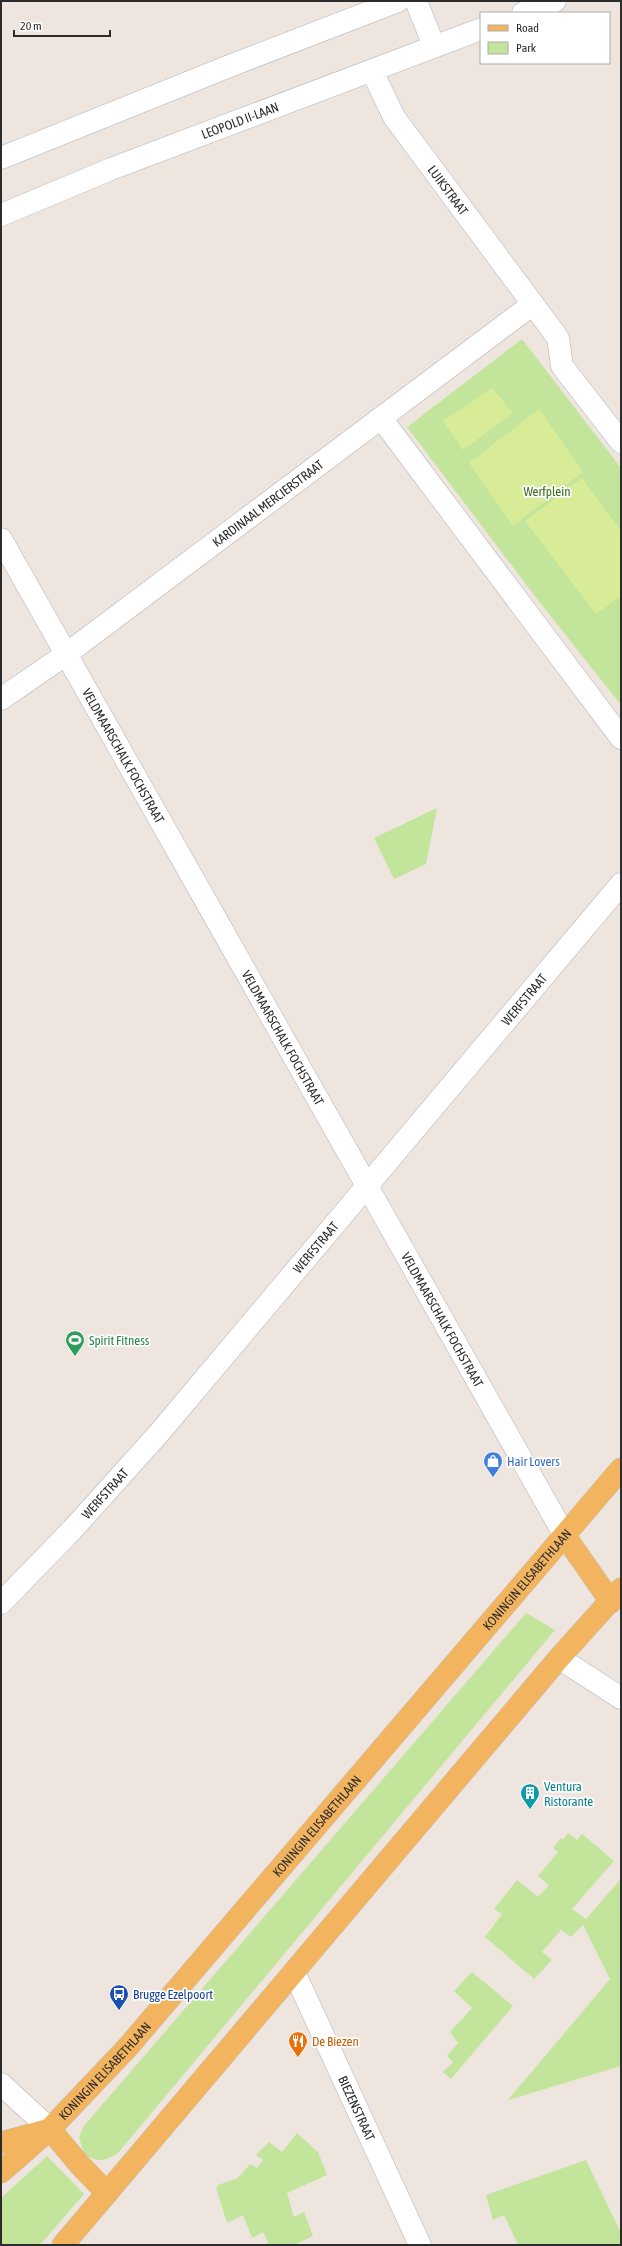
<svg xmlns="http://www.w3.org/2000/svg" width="622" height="2246" font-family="'Asap Condensed',sans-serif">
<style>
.green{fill:#c2e59b}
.pitch{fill:#d8ec97}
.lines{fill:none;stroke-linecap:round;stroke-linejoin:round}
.minor-casing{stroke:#afb4bc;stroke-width:23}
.major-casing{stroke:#c4c4c4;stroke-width:23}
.minor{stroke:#fff;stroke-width:22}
.major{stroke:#f3b45f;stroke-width:22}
.labels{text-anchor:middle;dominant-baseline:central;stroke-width:3.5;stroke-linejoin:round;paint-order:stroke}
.street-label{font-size:13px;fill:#2c2c2c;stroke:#fff}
.park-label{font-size:13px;fill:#3b6c1a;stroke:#fff}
.leisure-label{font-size:13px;fill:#27864d;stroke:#fff;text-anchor:start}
.shop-label{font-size:13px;fill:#366cbe;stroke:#fff;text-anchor:start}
.culture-label{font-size:13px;fill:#0d838f;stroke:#fff;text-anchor:start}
.transit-label{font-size:13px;fill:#164399;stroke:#fff;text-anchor:start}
.food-label{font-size:13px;fill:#c56008;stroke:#fff;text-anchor:start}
</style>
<rect width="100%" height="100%" fill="#eee5df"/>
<path class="green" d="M 522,339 L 621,468 L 621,705 L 534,595 L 407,427 Z
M 437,808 L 426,864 L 394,879 L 374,838 Z
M 526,1613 L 555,1630 L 118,2153 C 105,2161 99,2163 85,2155 L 79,2138 L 83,2127 Z
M 568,1833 L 577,1840 L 582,1834 L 614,1861 L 572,1909 L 586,1919 L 620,1880 L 621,1882 L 621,2066 L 508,2100 L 610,1979 L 583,1925 L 571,1937 L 561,1930 L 542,1952 L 552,1960 L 534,1979 L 485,1937 L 502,1914 L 494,1909 L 517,1880 L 538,1897 L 549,1885 L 538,1876 L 558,1852 L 553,1848 L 561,1838 L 563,1840 Z
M 472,1972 L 513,2006 L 451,2079 L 443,2072 L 453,2062 L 447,2056 L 458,2043 L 450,2032 L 472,2008 L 454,1991 Z
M 297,2133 L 318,2152 L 327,2175 L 287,2193 L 294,2217 L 304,2212 L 313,2236 L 294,2245 L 269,2245 L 263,2232 L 252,2238 L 243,2215 L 227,2223 L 216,2188 L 218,2185 L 238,2178 L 250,2164 L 257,2168 L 263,2160 L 256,2155 L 269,2142 L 282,2152 Z
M 47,2156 L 84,2194 L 40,2245 L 1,2245 L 1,2198 Z
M 586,2160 L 621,2233 L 621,2245 L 518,2245 L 504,2215 L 493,2220 L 486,2195 Z"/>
<path class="pitch" d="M 492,388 L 513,413 L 463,450 L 443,421 Z
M 539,409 L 583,472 L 513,526 L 469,463 Z
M 582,478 L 621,531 L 621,596 L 596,614 L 525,521 Z"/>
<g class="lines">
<g class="minor-casing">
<g id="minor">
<path d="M 416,1 L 434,46"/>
<path d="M 523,13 L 555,1"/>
<path id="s1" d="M 372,71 L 394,117 L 558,338 L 562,366 L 621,442"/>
<path d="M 1,158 L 227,67 L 398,1"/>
<path id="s2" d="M 1,215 L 111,169 L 481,29"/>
<path d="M 381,418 L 621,738"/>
<path id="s3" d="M 1,539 L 565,1536"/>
<path id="s4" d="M 1,699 L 65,655 L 533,304"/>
<path id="s5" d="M 1,1603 L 72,1530 L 160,1432 L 621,884"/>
<path d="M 559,1658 L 621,1698"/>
<path id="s6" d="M 294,1972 L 420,2245"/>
<path d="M 1,2084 L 50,2129"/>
</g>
</g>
<g class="major-casing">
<g id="major">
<path d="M 565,1536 L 611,1602"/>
<path d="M 50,2129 L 79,2164 L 107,2193"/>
<path d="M 1,2143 L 44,2131"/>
<path id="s7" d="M 1,2172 L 50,2129 L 127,2048 L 621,1469"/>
<path d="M 63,2245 L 559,1658 L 621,1589"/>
</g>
</g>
<use href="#minor" class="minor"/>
<use href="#major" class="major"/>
</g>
<defs>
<g id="stadium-pin" transform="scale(1)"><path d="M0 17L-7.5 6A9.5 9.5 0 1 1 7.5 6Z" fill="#2e9e5b" stroke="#fff"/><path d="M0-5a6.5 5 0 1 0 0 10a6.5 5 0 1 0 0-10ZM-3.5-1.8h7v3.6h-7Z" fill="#fff"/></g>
<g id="shop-pin" transform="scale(1)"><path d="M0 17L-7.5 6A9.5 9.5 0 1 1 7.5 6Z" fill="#3f7fe0" stroke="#fff"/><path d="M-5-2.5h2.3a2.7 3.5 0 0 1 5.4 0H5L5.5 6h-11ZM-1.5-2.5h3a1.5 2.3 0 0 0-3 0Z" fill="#fff"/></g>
<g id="building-pin" transform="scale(1)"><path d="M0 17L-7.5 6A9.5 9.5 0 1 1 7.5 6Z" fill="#0f9aa8" stroke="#fff"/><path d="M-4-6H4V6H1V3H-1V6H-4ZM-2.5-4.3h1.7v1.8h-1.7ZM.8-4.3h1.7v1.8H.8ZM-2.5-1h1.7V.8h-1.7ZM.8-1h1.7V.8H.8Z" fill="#fff"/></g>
<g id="bus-pin" transform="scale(1)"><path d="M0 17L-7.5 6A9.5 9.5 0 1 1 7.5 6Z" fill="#1a4fb4" stroke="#fff"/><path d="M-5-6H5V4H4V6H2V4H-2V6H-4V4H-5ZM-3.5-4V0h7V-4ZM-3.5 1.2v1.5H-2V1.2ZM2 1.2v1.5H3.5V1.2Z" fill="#fff"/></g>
<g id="restaurant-pin" transform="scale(1)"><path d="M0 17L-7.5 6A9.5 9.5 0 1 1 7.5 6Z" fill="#e8710a" stroke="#fff"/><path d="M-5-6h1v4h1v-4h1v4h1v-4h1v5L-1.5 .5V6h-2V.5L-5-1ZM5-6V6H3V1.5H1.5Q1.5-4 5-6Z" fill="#fff"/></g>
</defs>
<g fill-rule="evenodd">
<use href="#stadium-pin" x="75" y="1340"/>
<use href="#shop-pin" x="493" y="1461"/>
<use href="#building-pin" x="530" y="1793"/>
<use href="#bus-pin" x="119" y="1994"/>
<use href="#restaurant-pin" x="298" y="2041"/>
</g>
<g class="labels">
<g class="street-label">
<text stroke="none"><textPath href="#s2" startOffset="257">LEOPOLD II-LAAN</textPath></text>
<text stroke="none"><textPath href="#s1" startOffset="142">LUIKSTRAAT</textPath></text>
<text stroke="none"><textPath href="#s4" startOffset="331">KARDINAAL MERCIERSTRAAT</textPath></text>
<text stroke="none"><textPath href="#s3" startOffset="249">VELDMAARSCHALK FOCHSTRAAT</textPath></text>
<text stroke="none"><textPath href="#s5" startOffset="799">WERFSTRAAT</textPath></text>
<text stroke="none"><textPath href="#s3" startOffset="573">VELDMAARSCHALK FOCHSTRAAT</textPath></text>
<text stroke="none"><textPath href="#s5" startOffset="475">WERFSTRAAT</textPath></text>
<text stroke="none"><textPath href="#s3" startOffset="897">VELDMAARSCHALK FOCHSTRAAT</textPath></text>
<text stroke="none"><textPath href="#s5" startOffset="151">WERFSTRAAT</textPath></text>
<text stroke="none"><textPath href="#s7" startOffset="793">KONINGIN ELISABETHLAAN</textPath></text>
<text stroke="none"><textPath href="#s7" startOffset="469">KONINGIN ELISABETHLAAN</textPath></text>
<text stroke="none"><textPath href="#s7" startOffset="145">KONINGIN ELISABETHLAAN</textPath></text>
<text stroke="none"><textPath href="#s6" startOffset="150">BIEZENSTRAAT</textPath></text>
</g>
<g class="park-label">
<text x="547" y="491">Werfplein</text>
</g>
<g class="leisure-label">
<text x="89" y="1340">Spirit Fitness</text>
</g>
<g class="shop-label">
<text x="507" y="1461">Hair Lovers</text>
</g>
<g class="culture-label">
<text x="544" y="1786">Ventura<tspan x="544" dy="15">Ristorante</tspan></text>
</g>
<g class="transit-label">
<text x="133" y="1994">Brugge Ezelpoort</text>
</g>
<g class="food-label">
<text x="312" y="2041">De Biezen</text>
</g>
</g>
<rect width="622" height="2246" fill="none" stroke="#2c2c2c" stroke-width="4"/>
<rect x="480" y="12" width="130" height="52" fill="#ffffff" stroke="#ababab"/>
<rect x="488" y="25" width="20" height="6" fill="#f3b45f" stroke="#ababab"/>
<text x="516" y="32" font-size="12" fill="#2c2c2c">Road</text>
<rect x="488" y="42" width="20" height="12" fill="#c2e59b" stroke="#ababab"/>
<text x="516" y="52" font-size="12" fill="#2c2c2c">Park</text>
<path d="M14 30v6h96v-6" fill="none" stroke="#2c2c2c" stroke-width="2"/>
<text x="20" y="30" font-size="12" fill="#2c2c2c" stroke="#ffffff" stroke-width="3" paint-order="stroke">20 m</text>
</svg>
